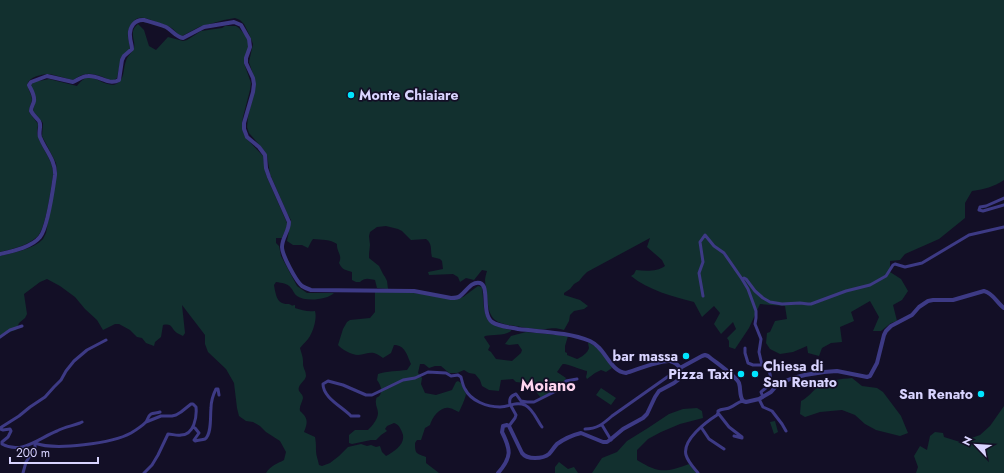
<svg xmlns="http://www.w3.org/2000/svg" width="1004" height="473" font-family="Jost,sans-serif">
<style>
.green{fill:#12302f}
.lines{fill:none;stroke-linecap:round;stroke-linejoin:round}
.minor{stroke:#3d3a85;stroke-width:3}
.tertiary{stroke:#3d3a85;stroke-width:4}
.poi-dot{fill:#00e5ff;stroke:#130f26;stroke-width:1.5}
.labels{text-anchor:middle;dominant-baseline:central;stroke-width:3.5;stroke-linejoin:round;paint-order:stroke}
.poi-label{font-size:14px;font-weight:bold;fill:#d9d4ff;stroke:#130f26;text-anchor:end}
.quarter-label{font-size:16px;font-weight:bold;fill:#ffd6f0;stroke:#130f26}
</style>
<rect width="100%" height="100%" fill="#130f26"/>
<path class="green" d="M 0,0 L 1004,0 L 1004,180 C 993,187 985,189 972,191 L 965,203 L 965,218 L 939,239 L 905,254 L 900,260 L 890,261 L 890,272 L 901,279 L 908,291 L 902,300 L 893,305 L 897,321 L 891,323 L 881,331 L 873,331 L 879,317 L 870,301 L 851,312 L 854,321 L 840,327 L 842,342 L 831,343 L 822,348 L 819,356 L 808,353 L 807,346 L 793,352 L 780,354 L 770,349 L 766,343 L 767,333 L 770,332 L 775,321 L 787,319 L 785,306 L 760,304 L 749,328 L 735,349 L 729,347 L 729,341 L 727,338 L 736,329 L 733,322 L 721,334 L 714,324 L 720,313 L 714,306 L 702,317 L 694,302 C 674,297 648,290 631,276 L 634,274 L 636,270 C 645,271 657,272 665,266 L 662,260 L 647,247 L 650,238 L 587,272 L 583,276 L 579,281 L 574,284 L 570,289 L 564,293 L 564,295 L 580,300 L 588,306 L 584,309 L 574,311 L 570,315 L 569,321 L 564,330 C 557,328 553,328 546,329 C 538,330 528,328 521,327 C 496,323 489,323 487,296 C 487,291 485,286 485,280 C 485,278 486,274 487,271 L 482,270 L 474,280 L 466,278 L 460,282 L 458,277 L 453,274 L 429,275 L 428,272 L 443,269 L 442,261 L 440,259 L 432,257 C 430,250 433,244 426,239 L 411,240 L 402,231 L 398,229 L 386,226 L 377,227 L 370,232 L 369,236 L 370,245 L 369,254 L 369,258 L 379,266 L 383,274 L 385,277 L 387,281 L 388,289 L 377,288 L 375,280 C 369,279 365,277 360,282 L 356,282 L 352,280 L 352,272 C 346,270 342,270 339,263 C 343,255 336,251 337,244 C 330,239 322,240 313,239 L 311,242 L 308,248 L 302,245 L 293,245 L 287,241 L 291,220 L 287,213 L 270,174 L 267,155 L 262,148 L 249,133 L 247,127 L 248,117 L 255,86 L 255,80 L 249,62 L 253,44 L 249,34 L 244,24 L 240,20 L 235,18 L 224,20 L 199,27 L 182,36 C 178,35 176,32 173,29 C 168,25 161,24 156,22 C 146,18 137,14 131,25 C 129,27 128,30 128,33 C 127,38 130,43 130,49 L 121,59 L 117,78 L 114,80 L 111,80 C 102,77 92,71 82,75 C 79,76 76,78 73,80 L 50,74 C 43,74 25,77 28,87 C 29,92 32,95 32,100 C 31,104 29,107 29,112 L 38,124 C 38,128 36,132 38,136 C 42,150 54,161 53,175 C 51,188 46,229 37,237 C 27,246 12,249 0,252 Z
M 138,24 L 144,30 L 149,46 L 156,50 L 168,37 L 183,41 L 187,40 L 201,31 L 222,28 L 225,26 L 236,26 L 239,28 L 246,36 L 249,45 L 244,63 L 251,83 L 250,90 L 243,117 L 242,125 L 243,132 L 245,137 L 263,156 L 266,175 L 287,223 L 287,226 L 282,238 L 276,238 L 276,243 L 279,246 L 281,256 L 297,286 L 307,293 L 334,293 C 327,300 305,302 297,296 C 294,294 293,290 291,288 C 287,283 282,283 276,282 L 274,285 C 275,290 276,301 282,303 C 284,304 287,304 289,304 C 294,306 290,306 295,305 L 295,308 C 302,310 307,312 315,311 C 317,318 314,329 310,336 C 308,340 303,344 300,348 C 301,352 303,357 303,361 C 303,362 303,363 303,364 C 303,368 306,371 306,376 C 305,381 301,382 299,387 C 297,392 303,393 303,398 C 302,403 299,406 300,411 C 308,418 308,422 304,432 L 315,437 C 316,443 316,445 316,451 C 316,455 318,460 319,465 L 322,466 L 330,463 L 339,456 L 348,447 L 361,444 L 367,446 L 371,445 L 376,447 L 380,446 L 382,452 L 386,456 C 395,451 407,443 402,432 C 400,427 398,424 394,423 L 387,426 L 385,429 L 387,431 L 381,435 L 376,440 L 371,440 L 352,444 L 349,443 L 349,435 L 355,430 L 368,430 C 372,426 378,419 378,413 C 378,409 375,405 376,400 C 377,395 377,399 380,395 C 383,390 380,384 377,380 L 378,374 C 387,371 398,371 407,370 L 411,364 C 407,355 405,345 394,345 L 391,353 L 383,358 C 380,356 378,354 374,353 C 368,352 364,355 358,355 C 352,355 341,349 338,345 L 343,329 L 347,322 L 350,320 L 370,318 L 375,312 L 375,292 L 408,292 L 455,299 L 463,297 L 478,286 L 482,287 C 485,314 481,325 511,330 L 511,331 C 504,336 493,334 485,336 L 484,337 L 490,346 L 488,350 L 491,352 L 496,359 L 512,361 L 521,353 L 522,350 L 518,344 L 509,345 L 505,344 L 511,336 L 526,332 L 568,336 L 565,346 L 565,352 L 567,353 L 567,355 L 577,359 C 580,358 588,353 589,348 C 589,348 588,343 588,342 C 601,349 604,356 612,368 L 606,372 L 601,370 L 595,373 L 587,379 L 586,377 L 587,373 L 587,371 C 582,370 566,363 563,364 C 561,365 559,370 557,372 L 566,378 L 560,388 L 541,398 L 534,389 L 529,387 L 525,383 L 516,382 L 513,379 L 501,380 L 499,391 L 489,390 L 482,386 L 480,380 L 475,374 L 469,373 L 464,370 L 457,373 L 449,373 L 441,366 L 435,366 L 429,368 L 424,364 L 420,364 L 418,373 L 422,378 L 421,384 L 425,393 L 436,395 L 452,390 L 456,382 L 458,381 L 461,383 L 466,394 C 466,397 460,410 459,412 C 456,411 452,408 449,408 C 441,406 432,417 430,425 L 425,428 L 421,440 L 417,440 L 415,443 C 415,454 416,453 426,457 L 426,463 L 439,473 L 266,473 C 271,465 277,464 284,460 L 286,452 L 280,441 L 266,432 L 260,426 L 253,422 L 246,421 L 239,416 L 237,408 L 234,383 L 226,369 L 208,352 L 205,344 L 205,335 L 182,305 L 185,333 L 183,336 C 181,335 179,334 177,333 C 171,329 173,323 163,325 L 161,337 L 155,342 L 154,346 L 146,343 L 142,338 L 137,337 L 130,330 L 119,324 L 115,324 L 103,330 L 97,320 L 85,309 L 75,297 L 60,286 L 47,279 L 40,282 L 24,294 L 27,314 L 25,318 L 19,323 L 16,330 C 9,332 5,334 0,339 L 0,256 C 12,253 34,249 43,239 C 44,237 45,235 46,233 L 57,171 L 56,163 L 42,136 L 43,123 L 33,111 L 35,102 L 31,85 L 34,81 L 39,81 L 49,79 L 77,86 C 79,83 83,79 86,78 C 96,75 109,91 119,82 C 125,76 123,68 126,61 C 127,56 132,53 134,48 C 136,40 128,32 138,24 Z
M 852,378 L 862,386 L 877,388 L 883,392 L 901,416 L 908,433 L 900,436 L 876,430 L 865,424 L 855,415 L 842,410 L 820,412 L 805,417 L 800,414 L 801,401 C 808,398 812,391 818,387 C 827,380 841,379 852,378 Z
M 601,388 L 616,398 L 611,405 L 596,395 Z
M 1004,406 L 1004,473 L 916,473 L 918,467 L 914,456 L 920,446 L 927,450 L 930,436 L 935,432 L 943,433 L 944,437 L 960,442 L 980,435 L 990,426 Z
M 697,408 L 702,411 L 703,418 L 680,424 L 661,432 L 648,439 L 637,450 L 637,460 C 658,473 665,473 689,464 L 696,473 L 592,473 L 602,458 L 617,452 L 627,441 L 648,428 L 669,414 L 683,409 Z
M 775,421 L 778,432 L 774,434 L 770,422 Z
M 559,462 L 568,469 L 574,467 L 578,473 L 555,473 L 555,467 Z"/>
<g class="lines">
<path class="minor" d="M 1004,198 L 986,206 L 980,207 L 979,210 L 983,211 L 1004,205
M 742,279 L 744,278 L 746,279 L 755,291 L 763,298 L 770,302 L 782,304 L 800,303 L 808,304 L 811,304 L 846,291 L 870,285 L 886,276 L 893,265 L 895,264 L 905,267 L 922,263 L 969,235 L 1004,227
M 703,296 L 699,273 L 703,262 L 700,242 L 705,235 L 714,246 L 724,253 L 742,279 L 748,289 L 756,311 L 756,318 L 755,324 L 761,339 L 759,352 L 762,365 C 770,368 773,378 768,385 C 767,388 763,390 761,392 L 763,397
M 0,337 L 10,330 L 22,326
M 745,348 L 745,353 L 748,363 L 753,365 L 762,365
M 759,399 L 763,407 L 772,411 L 782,424 L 786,431
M 510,405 C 509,399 510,396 516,394 L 521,401 L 527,402 L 534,402 L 556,391 L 566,381 L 577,379
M 718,413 L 729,427 L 742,437 L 742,438 L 734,436
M 359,416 L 351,416 C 343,407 323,398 323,384 L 328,381 L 343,385 L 366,395 L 372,395 L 403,380 L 415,378 L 428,372 L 446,373 L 451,376 L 458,375 L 461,377 C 462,381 463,386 465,389 C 471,401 487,407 500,407 C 510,407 515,401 525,405 C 533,409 537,420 542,427
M 602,425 L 611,440
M 509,426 L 515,418 L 516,415 L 511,406 L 511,405
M 193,427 L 195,428 L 199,433 L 194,440 L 195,441 C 198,440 202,440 205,439 C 212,434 210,416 211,408 C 211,401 213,395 216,389 L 218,389 L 219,395
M 701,427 L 709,439 L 724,449
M 0,428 L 19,416 L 30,407 L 45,397 L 54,387 L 61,380 L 66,371 L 74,361 L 87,350 L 106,340
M 0,429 L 3,430 L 10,429 L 11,431 L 8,437 L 2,442 L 2,444 C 22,455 39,438 57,431 C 64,427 72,426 80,423 L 82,422
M 585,429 C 597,429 603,424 612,416 L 680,368
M 23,473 L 26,462 L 35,448 L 35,443 C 55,451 113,443 131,433 C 136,430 142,426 146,422 C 148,419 148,416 151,414 C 153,413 157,413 160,412
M 144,473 L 152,465 L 158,455 L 168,434 C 172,434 177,436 181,435 C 194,435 197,417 196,407 L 193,404 L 191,404 L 181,412 L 176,415 L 172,416 L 161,416 L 146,422
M 698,473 C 694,468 688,462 686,455 C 682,440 706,422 717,415 L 718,413 L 718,411 C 722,408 727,410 731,407 C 736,405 737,402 743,401"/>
<path class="tertiary" d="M 0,254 C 13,251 32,247 40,237 C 48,227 53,189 55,175 C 56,161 45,150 40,137 C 38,131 42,126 39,121 C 37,118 33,115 31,111 C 31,107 33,105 34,101 C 35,95 31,90 29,85 L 31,82 L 47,76 L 73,82 C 78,80 82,76 88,76 C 99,75 109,86 119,80 L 122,60 L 124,56 L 132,49 C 132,45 130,41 130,36 C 129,27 135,19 144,20 C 151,22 159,24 166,27 C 172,30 176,37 183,38 L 204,27 L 234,22 L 241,25 L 249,39 L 250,47 L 246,58 L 246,63 L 253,78 L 254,84 L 253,92 L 244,123 L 244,129 L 247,137 L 259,147 L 265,155 L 266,168 L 269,177 L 289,222 C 289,231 282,238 282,247 C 282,255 296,281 302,286 C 305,288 308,289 311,290 L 414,291 L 451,298 C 455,298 458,298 460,296 C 466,292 471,281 480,283 C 490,286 481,313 492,322 C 499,327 510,327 518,329 C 542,332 568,332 590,341 C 606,348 609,371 626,373 C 636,370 660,360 670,361 C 674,362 678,365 680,368
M 680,368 L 702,356 L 705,355 L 708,356 C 715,362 735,375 739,383 C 741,389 739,396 743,401 L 746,402 L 759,399 L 771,392 L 778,384 L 793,378 L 805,375 L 824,372 L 837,371 L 867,377 L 870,376 L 877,363 L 884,335 L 886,331 L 891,326 L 912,315 L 919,307 L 928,301 L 933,300 L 953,300 L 984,291 C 993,293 997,303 1004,308
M 498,473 C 512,457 511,450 502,432 L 503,426 L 507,425 L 509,426 L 522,453 C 527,460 543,459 549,454 C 552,451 554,447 557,444 C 564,439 573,435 581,433 L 603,442 L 607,442 L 611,439 L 623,429 L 643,418 L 647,414 L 655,397 L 659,391 L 674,383 L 678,380 L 681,372 L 680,368"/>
</g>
<g class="poi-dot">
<circle cx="351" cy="95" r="4"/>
<circle cx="686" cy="356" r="4"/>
<circle cx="741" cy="374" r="4"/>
<circle cx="755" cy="374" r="4"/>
<circle cx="981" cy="394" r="4"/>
</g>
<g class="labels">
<g class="poi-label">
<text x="359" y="95" text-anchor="start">Monte Chiaiare</text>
<text x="678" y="356">bar massa</text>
<text x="763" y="366" text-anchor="start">Chiesa di<tspan x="763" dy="16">San Renato</tspan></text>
<text x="733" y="374">Pizza Taxi</text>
<text x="973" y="394">San Renato</text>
</g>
<g class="quarter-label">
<text x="548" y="385">Moiano</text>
</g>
</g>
<g transform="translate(976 445) rotate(295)" stroke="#130f26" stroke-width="3" paint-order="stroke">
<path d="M0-3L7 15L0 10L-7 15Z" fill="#d9d4ff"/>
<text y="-6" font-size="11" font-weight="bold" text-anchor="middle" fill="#d9d4ff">N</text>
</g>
<path d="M10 457v6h88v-6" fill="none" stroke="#d9d4ff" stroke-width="2"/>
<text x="16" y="457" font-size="12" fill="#d9d4ff" stroke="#130f26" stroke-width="3" paint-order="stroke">200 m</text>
</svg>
